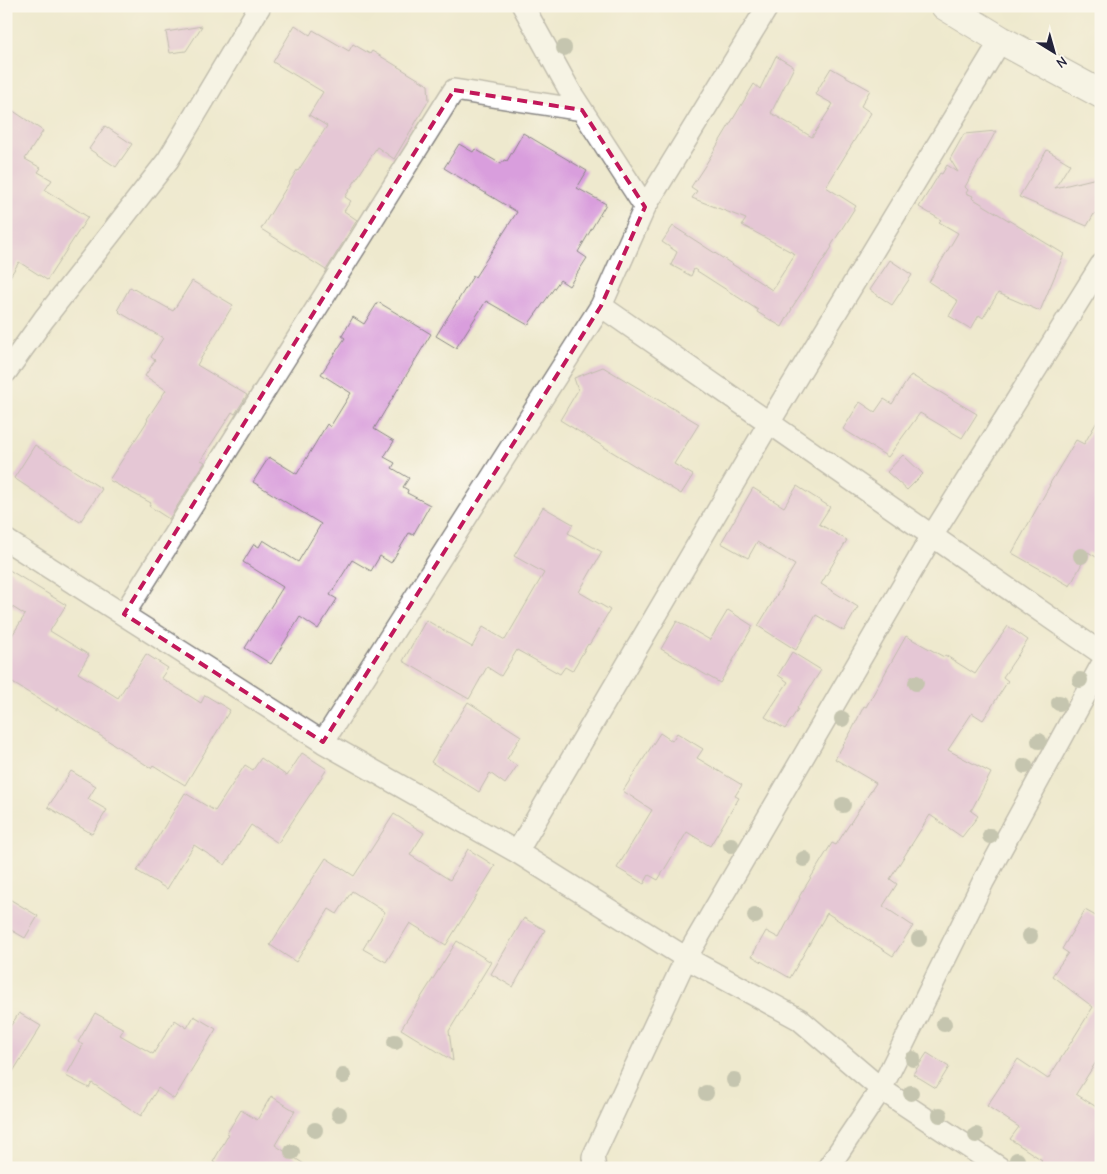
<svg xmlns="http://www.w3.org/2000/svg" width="1107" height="1174" font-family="'Comic Neue',sans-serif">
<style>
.building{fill:#d99edd}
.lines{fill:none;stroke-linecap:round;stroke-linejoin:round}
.minor-casing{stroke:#888684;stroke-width:24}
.tertiary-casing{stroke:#888684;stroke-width:30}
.minor{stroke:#fff;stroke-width:21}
.tertiary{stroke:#fff;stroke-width:28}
.tree{fill:#939989}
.marked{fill:none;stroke:#c2185b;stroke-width:4;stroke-dasharray:10 6;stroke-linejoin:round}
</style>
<rect width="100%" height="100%" fill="#fbf7ec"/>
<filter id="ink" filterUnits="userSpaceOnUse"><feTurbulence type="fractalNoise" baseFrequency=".02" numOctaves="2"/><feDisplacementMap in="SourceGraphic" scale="10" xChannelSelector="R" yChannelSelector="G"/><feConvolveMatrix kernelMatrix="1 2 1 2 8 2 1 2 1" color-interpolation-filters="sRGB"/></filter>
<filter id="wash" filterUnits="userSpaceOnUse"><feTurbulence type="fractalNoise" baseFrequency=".0096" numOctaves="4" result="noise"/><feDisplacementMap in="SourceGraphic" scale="20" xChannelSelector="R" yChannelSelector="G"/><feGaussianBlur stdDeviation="1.12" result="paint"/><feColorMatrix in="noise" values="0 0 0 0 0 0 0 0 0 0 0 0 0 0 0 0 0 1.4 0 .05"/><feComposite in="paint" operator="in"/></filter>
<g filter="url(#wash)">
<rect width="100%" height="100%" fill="#eee9ce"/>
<g id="blocks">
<path class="building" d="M 295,25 L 310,35 L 313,30 L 349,51 L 353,44 L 370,54 L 372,51 L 428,85 L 429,100 L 394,159 L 377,147 L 345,197 L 351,201 L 344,211 L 357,220 L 326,270 L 261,229 L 297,170 L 298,171 L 327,126 L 309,115 L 323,92 L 273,62 Z
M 202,26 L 186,51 L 170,53 L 166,32 Z
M 776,56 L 794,67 L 771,113 L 812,137 L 833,104 L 815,94 L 831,68 L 870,90 L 861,106 L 871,113 L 826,187 L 856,206 L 831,246 L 832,247 L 791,309 L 792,309 L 782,327 L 757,312 L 758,310 L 694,269 L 691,276 L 671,265 L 677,252 L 662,242 L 673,226 L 772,290 L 795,254 L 742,225 L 746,219 L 692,198 L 697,191 L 691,187 L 706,164 L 754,84 L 760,89 Z
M 6,106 L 43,131 L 25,159 L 41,168 L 38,172 L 52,180 L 45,190 L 88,217 L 47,280 L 19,262 L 6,283 Z
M 105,126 L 132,144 L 116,167 L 89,149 Z
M 996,131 L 965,187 L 968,190 L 966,193 L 973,196 L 972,198 L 1064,254 L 1040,311 L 998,293 L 983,318 L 979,315 L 971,329 L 949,316 L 958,301 L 929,282 L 958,233 L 939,222 L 941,220 L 919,207 L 940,173 L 942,174 L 947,165 L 958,172 L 950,159 L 964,134 Z
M 523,133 L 587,171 L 577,188 L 606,204 L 578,252 L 587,258 L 569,286 L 560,280 L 528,325 L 486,301 L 456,348 L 436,336 L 473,276 L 475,277 L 517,212 L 444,168 L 459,144 L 473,152 L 475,149 L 501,164 L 504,160 L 507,161 Z
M 1047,150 L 1070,164 L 1055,188 L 1101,177 L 1101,212 L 1094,214 L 1087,226 L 1019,197 Z
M 890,260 L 912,275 L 892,305 L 870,290 Z
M 192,281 L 233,305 L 197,365 L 247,395 L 235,414 L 232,412 L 201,460 L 205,462 L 169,519 L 149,506 L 151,503 L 109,480 L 148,420 L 147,419 L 166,390 L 145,376 L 155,360 L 151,357 L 163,338 L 119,312 L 120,311 L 118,309 L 130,287 L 173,311 Z
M 378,302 L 431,334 L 374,429 L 394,441 L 384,457 L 395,463 L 392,468 L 409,478 L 403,487 L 408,490 L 407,493 L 430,505 L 413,535 L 409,533 L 391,563 L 380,556 L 371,571 L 352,560 L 330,595 L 337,599 L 318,629 L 300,617 L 271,664 L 245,648 L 283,587 L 243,562 L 254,544 L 259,547 L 263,540 L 298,562 L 321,524 L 253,482 L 269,457 L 297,474 L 327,424 L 330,427 L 351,393 L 321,374 L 345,338 L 342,336 L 353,317 L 364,324 Z
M 603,367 L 699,424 L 674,464 L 693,475 L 681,494 L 560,420 L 578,390 L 574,378 Z
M 911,375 L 977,414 L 962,438 L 920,413 L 888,457 L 843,429 L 860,402 L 875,412 L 884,399 L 892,404 Z
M 1101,415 L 1101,560 L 1088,552 L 1070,586 L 1012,553 L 1050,485 L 1049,485 L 1076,440 L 1084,444 Z
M 35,445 L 102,489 L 80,522 L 14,478 Z
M 903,455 L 923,474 L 907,490 L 887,472 Z
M 797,486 L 830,507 L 819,524 L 847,540 L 821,584 L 858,607 L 844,631 L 816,615 L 796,650 L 758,626 L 795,565 L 757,542 L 748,558 L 721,543 L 753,488 L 784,507 Z
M 543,507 L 573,524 L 568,533 L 602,552 L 579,592 L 610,610 L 589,645 L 588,644 L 572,671 L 565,667 L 560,674 L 517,650 L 501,676 L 487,667 L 469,699 L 403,661 L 426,620 L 472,647 L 483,627 L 505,640 L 544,573 L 514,556 Z
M 6,568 L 66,605 L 50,631 L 89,655 L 78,673 L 118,698 L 146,654 L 168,668 L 161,678 L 201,703 L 205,695 L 230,710 L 185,785 L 153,765 L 151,768 L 57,708 L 57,710 L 6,679 L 6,645 L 25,615 L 6,603 Z
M 728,610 L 753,626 L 720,683 L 661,649 L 677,621 L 710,640 Z
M 1008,626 L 1028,640 L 1003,677 L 1008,681 L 983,720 L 972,713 L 948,750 L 991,773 L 971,811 L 978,816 L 962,837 L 930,815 L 890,879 L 897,884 L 883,906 L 913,926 L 893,956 L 827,913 L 790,978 L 752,956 L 766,931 L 779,938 L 800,898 L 799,897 L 832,843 L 836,845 L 876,783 L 835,759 L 852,730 L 864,706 L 866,707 L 906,636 L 944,657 L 945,655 L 975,674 Z
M 792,652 L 821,670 L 797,708 L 798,709 L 785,729 L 765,717 L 788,682 L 778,675 Z
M 468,702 L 521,736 L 507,759 L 517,766 L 505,784 L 490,773 L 479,792 L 431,762 Z
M 660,733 L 672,741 L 677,733 L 703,749 L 697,758 L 742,785 L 735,796 L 739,798 L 710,846 L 687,832 L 658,880 L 649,875 L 644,884 L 617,868 L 652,810 L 623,791 Z
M 302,753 L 327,769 L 278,843 L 251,825 L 225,865 L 194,845 L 167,889 L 137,871 L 185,793 L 215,811 L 245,765 L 253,770 L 261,758 L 287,776 Z
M 71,771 L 96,786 L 88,799 L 107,810 L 92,834 L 48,807 Z
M 394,814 L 424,833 L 410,855 L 450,880 L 468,849 L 495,866 L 446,945 L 410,923 L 386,962 L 363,949 L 385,912 L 352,891 L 337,914 L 329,909 L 296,962 L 270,945 L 326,858 L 354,876 Z
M 6,897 L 38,916 L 25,938 L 6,927 Z
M 1085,910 L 1101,919 L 1101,1054 L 1076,1094 L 1101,1110 L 1101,1168 L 1037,1168 L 1042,1160 L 1010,1139 L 1019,1127 L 987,1106 L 1018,1059 L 1048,1079 L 1093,1007 L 1052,976 L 1068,953 L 1062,949 Z
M 524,918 L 545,930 L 513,987 L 491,974 Z
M 457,941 L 491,962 L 449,1031 L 453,1061 L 401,1029 Z
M 19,1013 L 41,1026 L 6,1083 L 6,1033 Z
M 95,1013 L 124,1029 L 120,1035 L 153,1054 L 175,1020 L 187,1028 L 194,1016 L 216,1029 L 174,1099 L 158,1088 L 141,1116 L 92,1083 L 89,1088 L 66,1076 L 83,1045 L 78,1042 Z
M 927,1053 L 949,1067 L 936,1088 L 913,1074 Z
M 271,1096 L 295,1111 L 275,1145 L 310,1168 L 224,1168 L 213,1162 L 229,1134 L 227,1133 L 241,1110 L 257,1120 Z"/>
</g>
</g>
<g filter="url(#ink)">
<use href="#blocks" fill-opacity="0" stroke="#888684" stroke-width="1"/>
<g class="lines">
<g class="minor-casing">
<path id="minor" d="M 523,6 L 571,93 L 645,207
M 601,306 L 1101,653
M 6,372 L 44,319 L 168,160 L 260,6
M 6,540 L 323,742 L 517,852 L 686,958 L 799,1019 L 881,1089 L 1000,1168
M 124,614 L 454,90 L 582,110
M 323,742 L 601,306 L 645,207 L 768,6
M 517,852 L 769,423 L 1001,40
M 595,1168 L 593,1157 L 686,958 L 932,536 L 1101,265
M 828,1168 L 881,1089 L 983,882 L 1101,666"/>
</g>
<g class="tertiary-casing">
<path id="tertiary" d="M 945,6 L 1001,40 L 1101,94"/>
</g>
<use href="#minor" class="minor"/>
<use href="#tertiary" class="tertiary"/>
</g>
<g class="tree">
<circle cx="564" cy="48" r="8"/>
<circle cx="1081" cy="556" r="8"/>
<circle cx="1080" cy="680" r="8"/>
<circle cx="916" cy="683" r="8"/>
<circle cx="1059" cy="703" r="8"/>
<circle cx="842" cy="719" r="8"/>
<circle cx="1039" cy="741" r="8"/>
<circle cx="1025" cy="766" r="8"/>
<circle cx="843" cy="805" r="8"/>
<circle cx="990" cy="836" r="8"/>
<circle cx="731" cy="845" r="8"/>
<circle cx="804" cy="859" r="8"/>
<circle cx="755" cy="916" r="8"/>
<circle cx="1030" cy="936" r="8"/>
<circle cx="919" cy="939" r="8"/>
<circle cx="944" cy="1024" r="8"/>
<circle cx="395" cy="1042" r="8"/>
<circle cx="913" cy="1059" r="8"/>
<circle cx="343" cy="1076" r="8"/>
<circle cx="734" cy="1080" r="8"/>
<circle cx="706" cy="1093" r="8"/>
<circle cx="911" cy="1093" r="8"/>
<circle cx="339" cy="1114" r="8"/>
<circle cx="940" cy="1115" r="8"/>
<circle cx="315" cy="1130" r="8"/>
<circle cx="976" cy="1135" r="8"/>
<circle cx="292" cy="1152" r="8"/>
<circle cx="1017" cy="1160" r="8"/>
</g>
</g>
<path d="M0 0H1107V1174H0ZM 454,90 L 582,110 L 645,207 L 601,306 L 323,742 L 124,614 Z" fill="#eee9ce" fill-opacity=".55" fill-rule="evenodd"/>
<path class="marked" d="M 454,90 L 582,110 L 645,207 L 601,306 L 323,742 L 124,614 Z"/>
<rect width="1107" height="1174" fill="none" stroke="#fbf7ec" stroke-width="25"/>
<g transform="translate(1054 52) rotate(143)" stroke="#fbf7ec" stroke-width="4" paint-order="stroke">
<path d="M0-4L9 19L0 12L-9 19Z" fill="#22223b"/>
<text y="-8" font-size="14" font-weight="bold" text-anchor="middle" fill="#22223b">N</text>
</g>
</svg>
